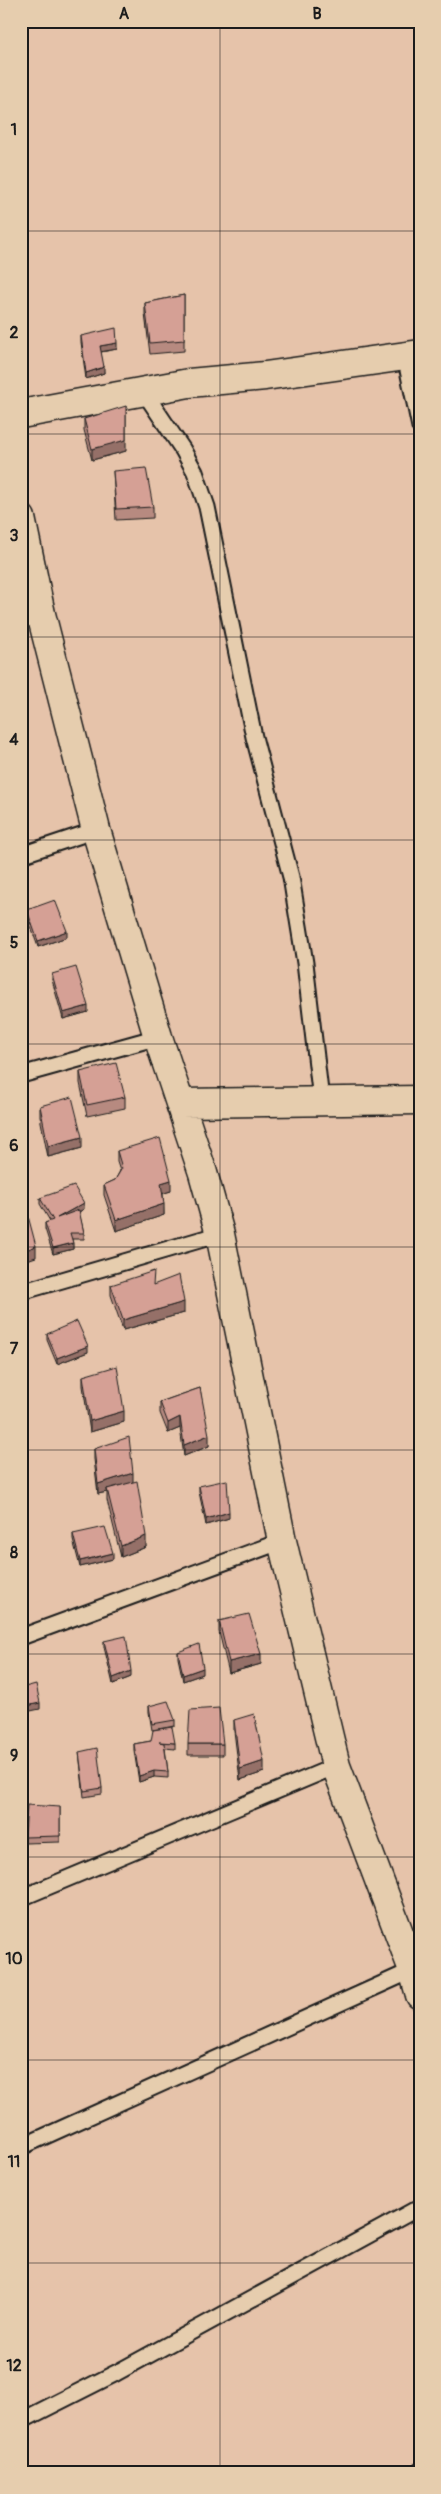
<svg xmlns="http://www.w3.org/2000/svg" width="441" height="2494" font-family="Pangolin,sans-serif">
<style>
.lines{fill:none;stroke-linecap:round;stroke-linejoin:round}
.service-casing{stroke:#1c1c1c;stroke-width:19}
.minor-casing{stroke:#1c1c1c;stroke-width:31}
.service{stroke:#e6cdae;stroke-width:15}
.minor{stroke:#e6cdae;stroke-width:28}
.wall{fill:#b78a80;stroke:#1c1c1c}
.shaded-wall{fill:#957068;stroke:#1c1c1c}
.building{fill:#d5a095;stroke:#1c1c1c}
.grid{fill:none;stroke:#1c1c1c;stroke-width:1;stroke-opacity:0.55}
.neatline{fill:none;stroke:#1c1c1c;stroke-width:2}
.grid-label{font-size:16px;text-anchor:middle;font-weight:bold;fill:#1c1c1c}
</style>
<rect width="100%" height="100%" fill="#e6c3aa"/>
<filter id="ink" filterUnits="userSpaceOnUse"><feTurbulence type="fractalNoise" baseFrequency=".02" numOctaves="2"/><feDisplacementMap in="SourceGraphic" scale="10" xChannelSelector="R" yChannelSelector="G"/><feConvolveMatrix kernelMatrix="1 2 1 2 8 2 1 2 1" color-interpolation-filters="sRGB"/></filter>
<g filter="url(#ink)">
<g class="lines">
<g class="service-casing">
<path id="service" d="M 405,356 L 420,427
M 144,392 L 183,450 L 195,472 L 207,507 L 254,737 L 291,877 L 305,963 L 321,1100
M 21,621 L 41,614
M 21,855 L 96,830
M 21,1075 L 158,1037
M 21,1292 L 220,1234
M 21,1637 L 282,1541
M 21,1898 L 336,1766
M 21,2147 L 413,1970
M 21,2421 L 116,2373 L 420,2207
M 417,2473 L 420,2471"/>
</g>
<g class="minor-casing">
<path id="minor" d="M 21,414 L 189,383 L 265,376 L 420,354
M 21,518 L 41,614 L 96,830 L 158,1037 L 203,1173 L 220,1234 L 282,1541 L 336,1766 L 413,1970 L 420,1995
M 181,1103 L 420,1100"/>
</g>
<use href="#service" class="service"/>
<use href="#minor" class="minor"/>
</g>
<path class="wall" d="M 184,295 L 184,351 L 150,354 L 145,314 L 145,303 Z
M 81,336 L 117,349 L 101,352 L 104,373 L 86,379 L 81,342 Z
M 84,419 L 126,451 L 92,460 L 84,430 Z
M 113,471 L 153,507 L 153,518 L 116,520 Z
M 27,910 L 67,937 L 38,947 L 27,916 Z
M 52,974 L 88,1012 L 63,1019 L 52,980 Z
M 80,1072 L 125,1097 L 125,1108 L 87,1116 L 80,1083 Z
M 40,1106 L 82,1148 L 48,1157 L 40,1117 Z
M 117,1151 L 171,1191 L 163,1193 L 164,1215 L 116,1231 L 104,1195 L 104,1185 L 115,1180 L 120,1171 L 117,1162 Z
M 40,1198 L 84,1209 L 79,1212 L 84,1233 L 84,1239 L 72,1239 L 73,1249 L 53,1254 L 45,1229 L 45,1223 L 50,1221 L 40,1204 Z
M 111,1285 L 154,1285 L 184,1313 L 123,1330 L 111,1295 Z
M 47,1334 L 88,1352 L 57,1364 L 47,1340 Z
M 83,1376 L 124,1422 L 90,1432 L 83,1386 Z
M 200,1388 L 209,1446 L 184,1456 L 180,1428 L 168,1433 L 160,1413 L 160,1402 Z
M 94,1449 L 133,1482 L 146,1547 L 121,1557 L 107,1500 L 107,1492 L 98,1494 L 94,1459 Z
M 199,1486 L 229,1518 L 206,1525 L 199,1492 Z
M 73,1534 L 113,1559 L 80,1567 L 73,1540 Z
M 219,1621 L 261,1664 L 229,1673 L 219,1632 Z
M 104,1641 L 131,1677 L 113,1684 L 104,1647 Z
M 178,1652 L 203,1674 L 183,1681 L 178,1658 Z
M 149,1706 L 175,1720 L 175,1726 L 152,1730 L 149,1712 Z
M 234,1720 L 264,1772 L 240,1780 L 234,1731 Z
M 151,1741 L 175,1743 L 175,1749 L 165,1748 L 168,1772 L 168,1778 L 154,1777 L 139,1782 L 134,1750 L 134,1744 Z
M 188,1744 L 223,1744 L 223,1755 L 188,1755 Z
M 79,1752 L 102,1788 L 102,1794 L 84,1797 Z
M 60,1807 L 60,1842 L 25,1843 L 25,1837 Z"/>
<path class="shaded-wall" d="M 117,343 L 117,349 L 100,352 L 100,346 Z
M 104,367 L 104,373 L 86,379 L 86,373 Z
M 126,406 L 126,451 L 92,460 L 92,449 Z
M 28,771 L 28,777 L 21,779 L 21,773 Z
M 24,919 L 24,930 L 21,931 L 21,920 Z
M 67,931 L 67,937 L 38,947 L 38,941 Z
M 88,1006 L 88,1012 L 63,1019 L 63,1013 Z
M 82,1137 L 82,1148 L 48,1157 L 48,1146 Z
M 171,1180 L 171,1191 L 161,1194 L 161,1183 Z
M 84,1203 L 84,1209 L 57,1224 L 57,1218 Z
M 164,1204 L 164,1215 L 116,1231 L 116,1220 Z
M 73,1243 L 73,1249 L 53,1254 L 53,1248 Z
M 36,1246 L 36,1257 L 21,1262 L 21,1252 Z
M 184,1302 L 184,1313 L 123,1330 L 123,1320 Z
M 88,1346 L 88,1352 L 57,1364 L 57,1358 Z
M 124,1411 L 124,1422 L 90,1432 L 90,1421 Z
M 180,1417 L 180,1428 L 168,1433 L 168,1423 Z
M 209,1435 L 209,1446 L 184,1456 L 184,1445 Z
M 21,1438 L 22,1438 L 22,1449 L 21,1449 Z
M 133,1473 L 133,1484 L 107,1489 L 107,1492 L 98,1494 L 98,1484 Z
M 229,1512 L 229,1518 L 206,1525 L 206,1519 Z
M 146,1536 L 146,1547 L 121,1557 L 121,1546 Z
M 113,1553 L 113,1559 L 80,1567 L 80,1561 Z
M 27,1600 L 27,1611 L 21,1612 L 21,1602 Z
M 261,1654 L 261,1664 L 229,1673 L 229,1662 Z
M 203,1668 L 203,1674 L 183,1681 L 183,1675 Z
M 131,1671 L 131,1677 L 113,1684 L 113,1678 Z
M 40,1703 L 40,1709 L 21,1713 L 21,1707 Z
M 264,1761 L 264,1772 L 240,1780 L 240,1769 Z
M 154,1771 L 154,1777 L 139,1782 L 139,1776 Z"/>
<path class="building" d="M 184,295 L 184,340 L 150,343 L 145,303 Z
M 116,328 L 117,343 L 100,346 L 104,367 L 86,373 L 81,336 Z
M 126,406 L 126,440 L 92,449 L 84,419 Z
M 146,468 L 153,507 L 116,509 L 113,471 Z
M 21,739 L 28,771 L 21,773 Z
M 55,900 L 67,931 L 38,941 L 27,910 Z
M 21,902 L 24,919 L 21,920 Z
M 76,967 L 88,1006 L 63,1013 L 52,974 Z
M 116,1063 L 125,1097 L 87,1105 L 80,1072 Z
M 72,1097 L 82,1137 L 48,1146 L 40,1106 Z
M 160,1138 L 171,1180 L 161,1183 L 164,1204 L 116,1220 L 104,1185 L 115,1180 L 122,1168 L 117,1151 Z
M 74,1186 L 84,1203 L 57,1218 L 79,1210 L 84,1233 L 70,1233 L 73,1243 L 53,1248 L 45,1223 L 53,1220 L 40,1198 Z
M 28,1216 L 36,1246 L 21,1252 L 21,1219 Z
M 154,1271 L 153,1285 L 179,1275 L 184,1302 L 123,1320 L 111,1285 Z
M 77,1321 L 88,1346 L 57,1358 L 47,1334 Z
M 117,1366 L 124,1411 L 90,1421 L 83,1376 Z
M 200,1388 L 209,1435 L 184,1445 L 180,1417 L 168,1423 L 160,1402 Z
M 129,1437 L 133,1473 L 98,1484 L 94,1449 Z
M 227,1480 L 229,1512 L 206,1519 L 199,1486 Z
M 137,1481 L 146,1536 L 121,1546 L 107,1489 Z
M 105,1527 L 113,1553 L 80,1561 L 73,1534 Z
M 21,1582 L 27,1600 L 21,1602 Z
M 249,1614 L 261,1654 L 229,1662 L 219,1621 Z
M 126,1636 L 131,1671 L 113,1678 L 104,1641 Z
M 199,1644 L 203,1668 L 183,1675 L 178,1652 Z
M 36,1684 L 40,1703 L 21,1707 L 21,1688 Z
M 168,1701 L 175,1720 L 152,1724 L 149,1706 Z
M 219,1708 L 223,1744 L 188,1744 L 190,1710 Z
M 254,1714 L 264,1761 L 240,1769 L 234,1720 Z
M 172,1727 L 175,1743 L 159,1742 L 164,1743 L 168,1772 L 154,1771 L 139,1776 L 134,1744 L 151,1741 L 153,1730 Z
M 97,1748 L 102,1788 L 84,1791 L 79,1752 Z
M 27,1805 L 60,1807 L 60,1836 L 25,1837 Z"/>
</g>
<path class="grid" d="M 220,21 L 220,2473M 21,231 L 420,231M 21,434 L 420,434M 21,637 L 420,637M 21,840 L 420,840M 21,1044 L 420,1044M 21,1247 L 420,1247M 21,1450 L 420,1450M 21,1654 L 420,1654M 21,1857 L 420,1857M 21,2060 L 420,2060M 21,2263 L 420,2263"/>
<rect width="441" height="2494" fill="none" stroke="#e6cdae" stroke-width="55"/>
<rect x="28" y="28" width="386" height="2438" class="neatline"/>
<g class="grid-label">
<text x="124" y="19">A</text>
<text x="317" y="19">B</text>
<text x="14" y="135">1</text>
<text x="14" y="338">2</text>
<text x="14" y="541">3</text>
<text x="14" y="745">4</text>
<text x="14" y="948">5</text>
<text x="14" y="1151">6</text>
<text x="14" y="1354">7</text>
<text x="14" y="1558">8</text>
<text x="14" y="1761">9</text>
<text x="14" y="1964">10</text>
<text x="14" y="2167">11</text>
<text x="14" y="2371">12</text>
</g>
</svg>
